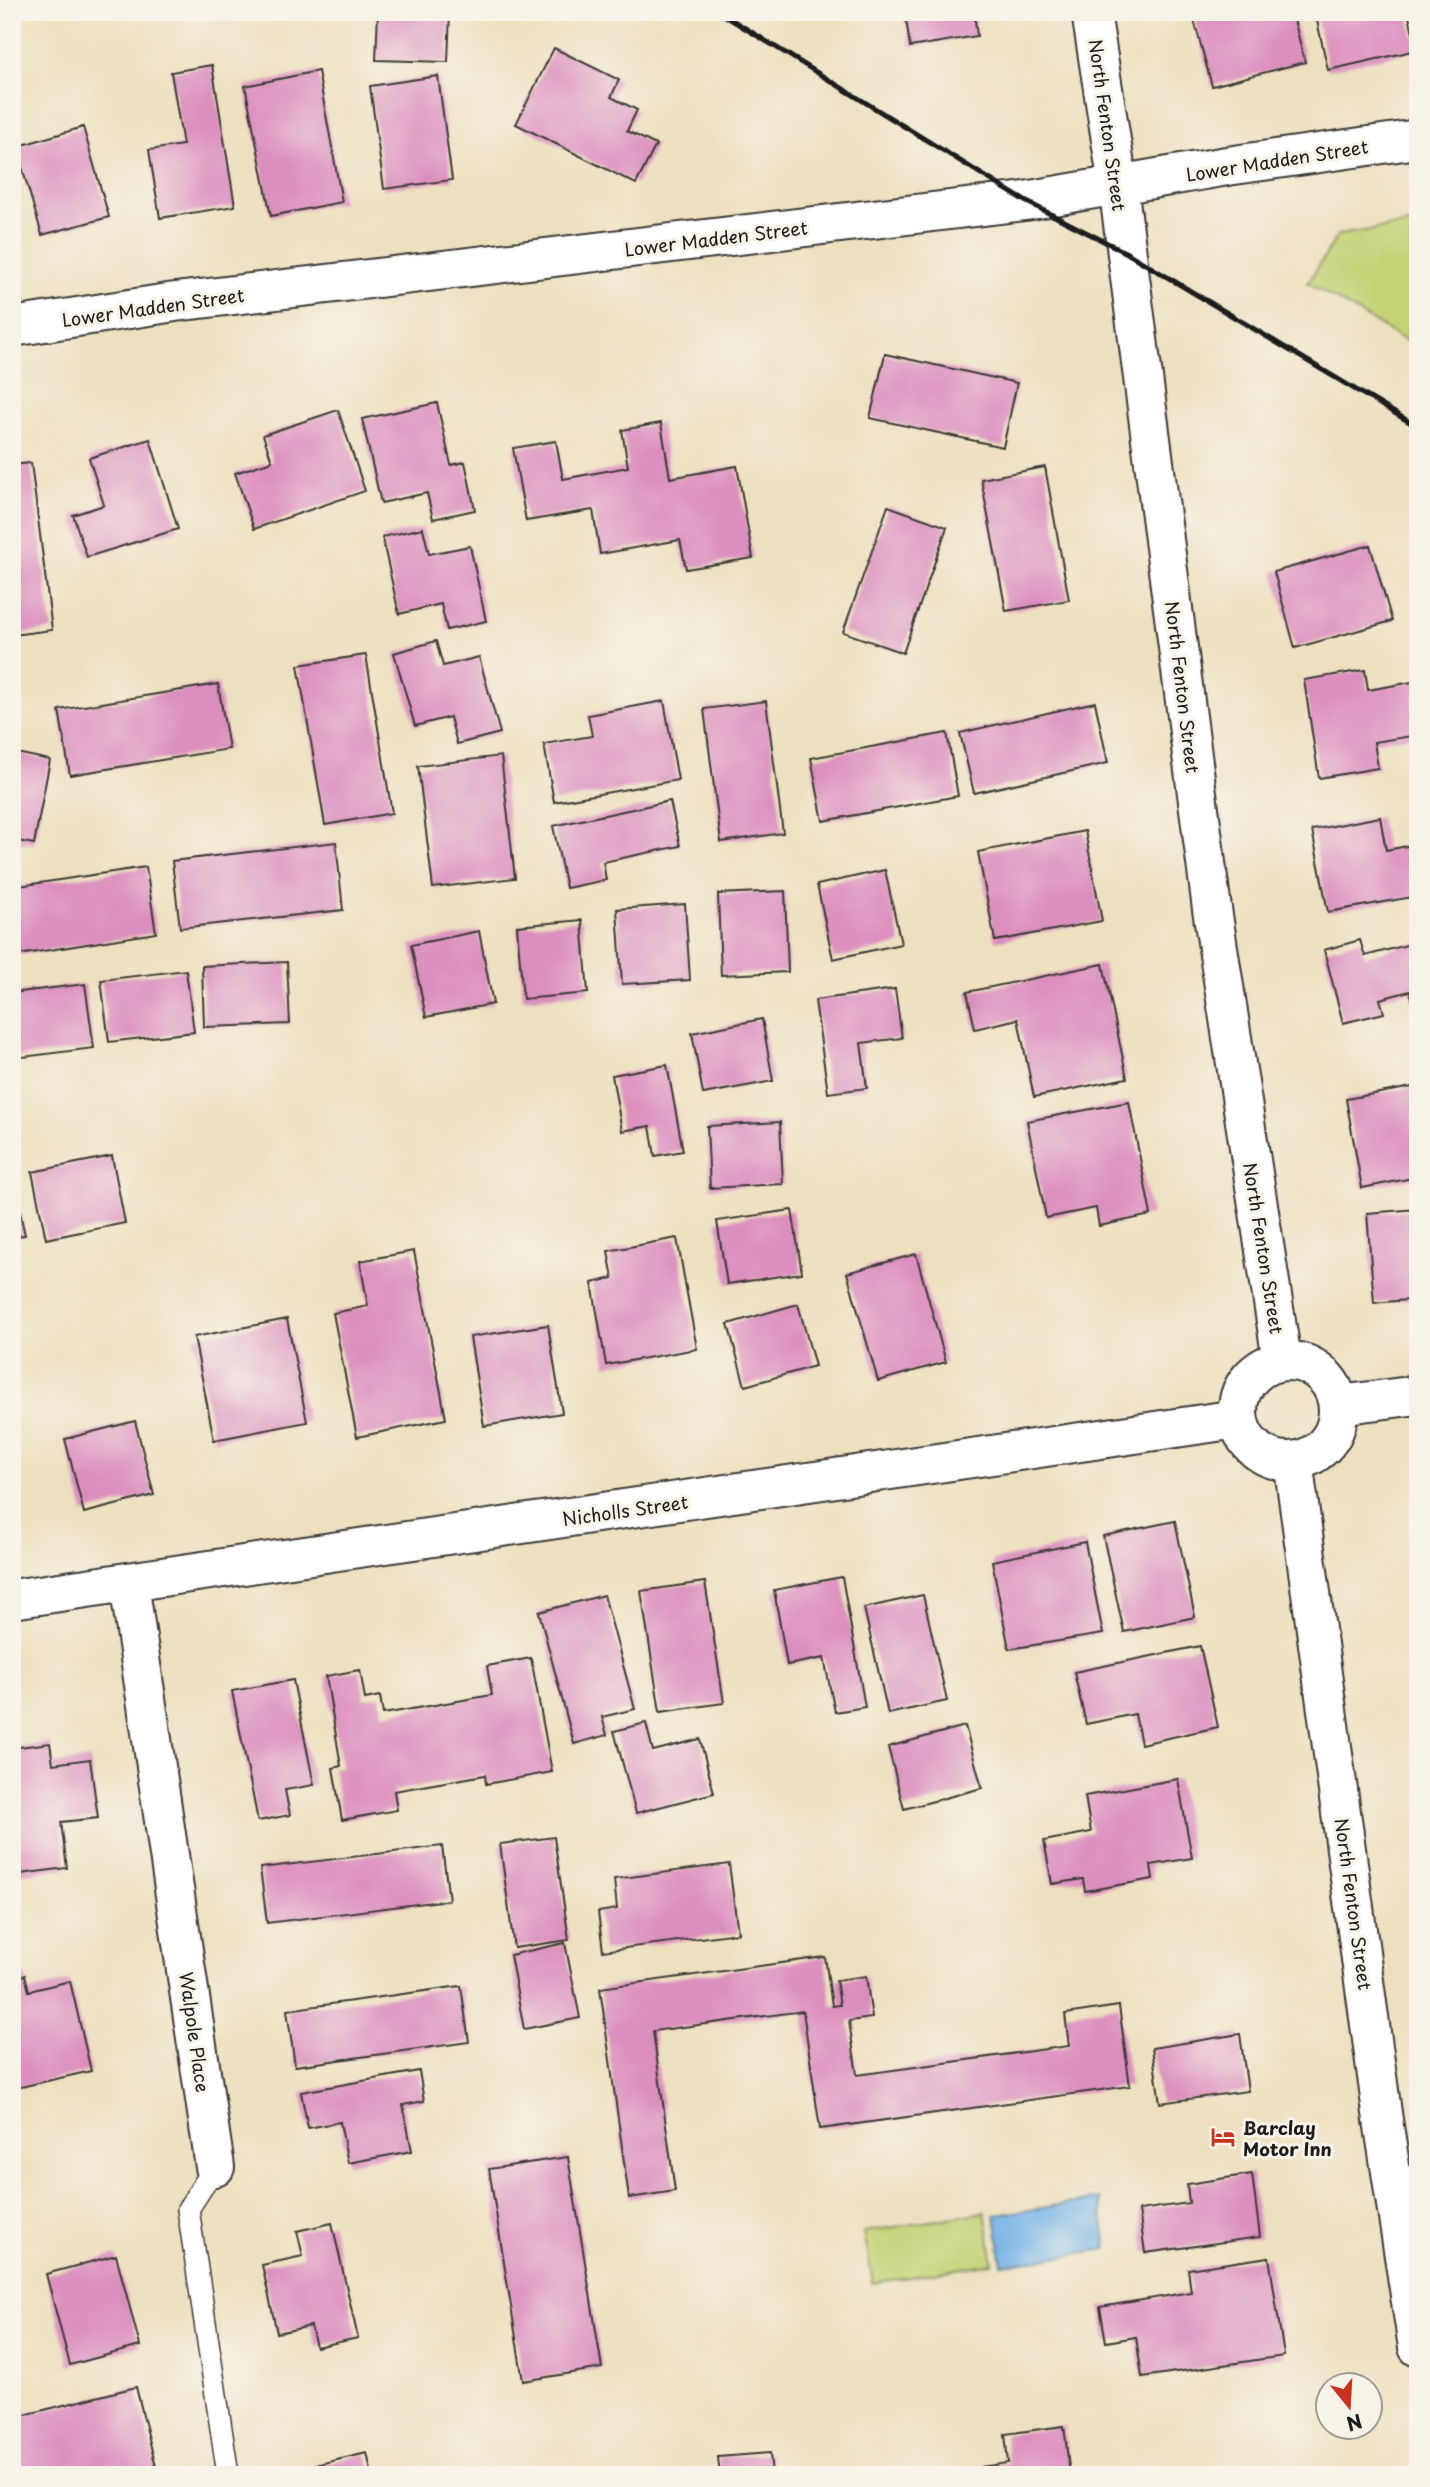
<svg xmlns="http://www.w3.org/2000/svg" width="1430" height="2487" font-family="'Playpen Sans',sans-serif">
<style>
.green{fill:#c3d275;stroke:#707748;stroke-width:2}
.water{fill:#72b2e6;stroke:#476781;stroke-width:2}
.building{fill:#db8fbe}
.lines{fill:none;stroke-linecap:round;stroke-linejoin:round}
.lane-casing{stroke:#3b3934;stroke-width:24}
.street-casing{stroke:#3b3934;stroke-width:42}
.secondary-casing{stroke:#3b3934;stroke-width:42}
.lane{stroke:#fff;stroke-width:21}
.street{stroke:#fff;stroke-width:38}
.secondary{stroke:#fff;stroke-width:38}
.rail{stroke:#1c1c1c;stroke-width:5}
.labels{text-anchor:middle;dominant-baseline:central;stroke-width:6;stroke-linejoin:round;paint-order:stroke}
.street-label{font-size:18px;fill:#1c1c1c;stroke:#f7f3e8}
.poi-label{font-size:18px;font-weight:bold;fill:#1c1c1c;stroke:#f7f3e8;text-anchor:start}
</style>
<rect width="100%" height="100%" fill="#f7f3e8"/>
<filter id="ink" filterUnits="userSpaceOnUse"><feTurbulence type="fractalNoise" baseFrequency=".0143" numOctaves="2"/><feDisplacementMap in="SourceGraphic" scale="14" xChannelSelector="R" yChannelSelector="G"/><feConvolveMatrix kernelMatrix="1 2 1 2 8 2 1 2 1" color-interpolation-filters="sRGB"/></filter>
<filter id="wash" filterUnits="userSpaceOnUse"><feTurbulence type="fractalNoise" baseFrequency=".00686" numOctaves="4" result="noise"/><feDisplacementMap in="SourceGraphic" scale="28" xChannelSelector="R" yChannelSelector="G"/><feGaussianBlur stdDeviation="1.57" result="paint"/><feColorMatrix in="noise" values="0 0 0 0 0 0 0 0 0 0 0 0 0 0 0 0 0 1.4 0 .05"/><feComposite in="paint" operator="in"/></filter>
<g filter="url(#wash)">
<rect width="100%" height="100%" fill="#ede0bf"/>
<path class="green" d="M 1418,223 L 1418,348 L 1308,283 L 1338,235 Z
M 985,2212 L 993,2263 L 873,2283 L 864,2232 Z"/>
<path class="water" d="M 1100,2199 L 1107,2249 L 1002,2265 L 995,2215 Z"/>
<g id="blocks">
<path class="building" d="M 378,12 L 450,12 L 448,62 L 376,60 Z
M 905,12 L 974,12 L 977,36 L 910,47 Z
M 1224,12 L 1292,12 L 1305,62 L 1212,86 L 1194,20 Z
M 1315,12 L 1408,12 L 1417,50 L 1328,70 Z
M 554,48 L 619,80 L 611,97 L 637,110 L 627,131 L 656,145 L 636,184 L 516,124 Z
M 212,65 L 235,206 L 160,218 L 149,150 L 183,145 L 171,72 Z
M 318,71 L 342,202 L 271,216 L 245,86 Z
M 438,76 L 452,180 L 384,189 L 370,86 Z
M 83,127 L 109,217 L 42,235 L 16,147 Z
M 885,354 L 1017,383 L 1003,447 L 870,418 Z
M 437,403 L 451,465 L 465,462 L 475,510 L 433,519 L 427,493 L 381,503 L 362,419 Z
M 338,410 L 365,491 L 254,529 L 235,473 L 272,461 L 263,435 Z
M 661,423 L 670,478 L 737,466 L 753,558 L 686,569 L 680,540 L 600,554 L 593,510 L 526,521 L 513,448 L 556,441 L 563,479 L 628,467 L 622,430 Z
M 150,439 L 178,529 L 87,557 L 73,515 L 104,505 L 89,458 Z
M 31,463 L 52,630 L 12,635 L 12,465 Z
M 1045,467 L 1069,600 L 1006,611 L 981,479 Z
M 888,506 L 947,527 L 903,653 L 843,632 Z
M 423,528 L 429,554 L 470,546 L 486,621 L 447,630 L 441,604 L 399,614 L 382,537 Z
M 1370,545 L 1392,621 L 1295,648 L 1274,572 Z
M 436,641 L 443,666 L 479,657 L 500,733 L 457,744 L 450,717 L 415,726 L 394,653 Z
M 366,655 L 392,813 L 325,825 L 298,665 Z
M 1365,670 L 1368,690 L 1418,681 L 1418,735 L 1374,742 L 1378,768 L 1319,778 L 1304,680 Z
M 218,684 L 229,749 L 70,775 L 59,710 Z
M 664,701 L 678,780 L 554,802 L 544,744 L 592,736 L 588,715 Z
M 766,701 L 783,833 L 721,842 L 704,709 Z
M 1095,702 L 1108,763 L 974,793 L 960,733 Z
M 947,733 L 958,796 L 823,821 L 811,758 Z
M 12,752 L 50,760 L 34,844 L 12,840 Z
M 501,756 L 515,878 L 433,888 L 418,766 Z
M 670,801 L 680,846 L 603,862 L 606,880 L 566,888 L 553,826 Z
M 1380,817 L 1386,850 L 1418,844 L 1418,896 L 1328,912 L 1312,830 Z
M 1085,831 L 1102,921 L 995,941 L 978,852 Z
M 336,842 L 343,910 L 180,928 L 172,861 Z
M 146,867 L 156,933 L 12,956 L 12,887 Z
M 885,870 L 901,944 L 833,959 L 817,885 Z
M 785,891 L 788,972 L 721,975 L 718,894 Z
M 685,904 L 690,980 L 622,984 L 617,909 Z
M 582,920 L 588,993 L 523,999 L 517,926 Z
M 479,931 L 493,1004 L 426,1017 L 411,945 Z
M 1360,940 L 1365,956 L 1418,942 L 1418,1019 L 1410,991 L 1380,999 L 1384,1013 L 1343,1023 L 1324,950 Z
M 287,962 L 290,1024 L 204,1027 L 202,966 Z
M 1103,964 L 1127,1078 L 1034,1097 L 1018,1019 L 975,1029 L 967,992 Z
M 186,970 L 194,1032 L 109,1042 L 101,980 Z
M 85,984 L 94,1048 L 15,1058 L 12,1039 L 12,993 Z
M 895,989 L 902,1038 L 861,1043 L 867,1088 L 828,1093 L 815,1000 Z
M 762,1019 L 773,1081 L 703,1094 L 692,1033 Z
M 667,1065 L 683,1151 L 655,1156 L 650,1126 L 622,1131 L 612,1075 Z
M 1418,1086 L 1418,1177 L 1362,1188 L 1346,1099 Z
M 1129,1102 L 1151,1215 L 1099,1226 L 1096,1208 L 1046,1218 L 1027,1121 Z
M 780,1122 L 783,1184 L 710,1188 L 707,1126 Z
M 112,1156 L 125,1223 L 46,1239 L 32,1172 Z
M 12,1178 L 25,1235 L 12,1237 Z
M 1418,1209 L 1418,1299 L 1374,1303 L 1367,1213 Z
M 792,1210 L 802,1273 L 727,1284 L 717,1221 Z
M 677,1238 L 697,1349 L 606,1365 L 592,1283 L 613,1278 L 608,1251 Z
M 414,1251 L 446,1419 L 357,1437 L 333,1313 L 368,1306 L 360,1261 Z
M 916,1254 L 946,1362 L 878,1381 L 847,1273 Z
M 798,1304 L 815,1366 L 745,1386 L 728,1324 Z
M 287,1319 L 307,1422 L 214,1440 L 194,1337 Z
M 548,1325 L 562,1413 L 484,1426 L 470,1337 Z
M 135,1421 L 154,1495 L 84,1513 L 65,1439 Z
M 1175,1521 L 1195,1617 L 1124,1632 L 1103,1536 Z
M 1085,1542 L 1103,1634 L 1009,1649 L 992,1561 Z
M 842,1577 L 865,1707 L 835,1712 L 824,1658 L 787,1665 L 774,1590 Z
M 705,1582 L 724,1703 L 660,1712 L 641,1591 Z
M 604,1595 L 635,1709 L 602,1717 L 607,1735 L 574,1744 L 539,1612 Z
M 923,1595 L 947,1701 L 888,1714 L 864,1608 Z
M 1200,1646 L 1218,1727 L 1141,1744 L 1135,1714 L 1086,1724 L 1074,1672 Z
M 531,1658 L 552,1772 L 486,1784 L 485,1775 L 394,1791 L 397,1810 L 342,1820 L 333,1768 L 341,1766 L 326,1676 L 360,1670 L 365,1699 L 380,1696 L 383,1714 L 492,1695 L 487,1666 Z
M 293,1680 L 314,1785 L 285,1790 L 290,1815 L 258,1821 L 232,1691 Z
M 646,1723 L 653,1751 L 700,1739 L 714,1793 L 636,1813 L 614,1731 Z
M 965,1726 L 982,1788 L 904,1809 L 888,1747 Z
M 50,1743 L 53,1764 L 90,1759 L 98,1818 L 61,1822 L 67,1868 L 12,1875 L 12,1748 Z
M 1178,1779 L 1192,1858 L 1151,1865 L 1153,1879 L 1085,1891 L 1083,1879 L 1052,1884 L 1044,1841 L 1091,1832 L 1085,1796 Z
M 554,1837 L 569,1940 L 514,1948 L 500,1844 Z
M 442,1846 L 449,1900 L 267,1923 L 260,1868 Z
M 729,1864 L 738,1933 L 603,1951 L 598,1912 L 617,1909 L 614,1879 Z
M 565,1943 L 580,2018 L 524,2029 L 510,1955 Z
M 825,1957 L 832,2006 L 840,2005 L 836,1980 L 866,1976 L 872,2018 L 849,2021 L 857,2075 L 1069,2046 L 1065,2014 L 1119,2006 L 1130,2086 L 820,2129 L 803,2011 L 653,2031 L 675,2191 L 629,2198 L 600,1988 Z
M 25,1975 L 29,1991 L 70,1981 L 91,2071 L 12,2089 L 12,1978 Z
M 461,1986 L 469,2042 L 295,2066 L 287,2010 Z
M 1240,2034 L 1248,2091 L 1160,2103 L 1152,2048 Z
M 419,2071 L 424,2101 L 403,2105 L 412,2151 L 348,2163 L 340,2122 L 308,2128 L 301,2092 Z
M 568,2157 L 602,2368 L 523,2381 L 489,2169 Z
M 1252,2174 L 1260,2237 L 1145,2253 L 1139,2210 L 1189,2203 L 1187,2184 Z
M 332,2223 L 358,2338 L 316,2347 L 311,2326 L 277,2333 L 262,2265 L 303,2256 L 297,2231 Z
M 116,2255 L 140,2346 L 70,2365 L 46,2274 Z
M 1269,2257 L 1284,2356 L 1142,2377 L 1136,2337 L 1106,2342 L 1100,2307 L 1191,2292 L 1188,2269 Z
M 136,2387 L 158,2475 L 12,2475 L 12,2418 Z
M 1064,2426 L 1070,2475 L 981,2475 L 980,2467 L 1008,2463 L 1005,2434 Z
M 367,2453 L 372,2475 L 276,2475 L 276,2474 Z
M 770,2453 L 772,2475 L 720,2475 L 718,2457 Z"/>
</g>
</g>
<g filter="url(#ink)">
<use href="#blocks" fill-opacity="0" stroke="#3b3934" stroke-width="2"/>
<g class="lines">
<g class="lane-casing">
<path id="lane" d="M 215,2167 L 188,2209 L 228,2475"/>
</g>
<g class="street-casing">
<path id="street" d="M 1091,12 L 1118,185 L 1212,909 L 1282,1360
M 12,327 L 175,302 L 1025,201 L 1227,166 L 1418,139
M 1293,1461 L 1383,2120 L 1418,2347
M 129,1583 L 215,2167"/>
</g>
<g class="secondary-casing">
<path id="secondary" d="M1238 1411a50 50 0 1 1 100 0a50 50 0 1 1-100 0Z
M 1339,1405 L 1418,1395
M 12,1599 L 1237,1419"/>
</g>
<use href="#lane" class="lane"/>
<use href="#street" class="street"/>
<use href="#secondary" class="secondary"/>
<path class="rail" d="M 719,12 L 1025,201 L 1127,253 L 1418,427"/>
</g>
</g>
<defs>
<g id="hotel-bare" transform="scale(1.89)"><path d="M-6-4.5h1.5V1H6V5H4.5V3h-9V5H-6ZM-4 0a1.8 1.8 0 1 1 3.6 0ZM.5 0V-2.5h3Q6-2.5 6 0Z" fill="#c8321e" stroke="#f7f3e8" stroke-width="2.5" paint-order="stroke"/></g>
</defs>
<g fill-rule="evenodd">
<use href="#hotel-bare" x="1223" y="2137"/>
</g>
<g class="labels">
<g class="street-label">
<text transform="translate(1108 125) rotate(82)">North Fenton Street</text>
<text transform="translate(1277 160) rotate(-9)">Lower Madden Street</text>
<text transform="translate(716 238) rotate(-7)">Lower Madden Street</text>
<text transform="translate(153 307) rotate(-8)">Lower Madden Street</text>
<text transform="translate(1183 687) rotate(83)">North Fenton Street</text>
<text transform="translate(1264 1248) rotate(81)">North Fenton Street</text>
<text transform="translate(625 1510) rotate(-8)">Nicholls Street</text>
<text transform="translate(1354 1904) rotate(82)">North Fenton Street</text>
<text transform="translate(195 2032) rotate(82)">Walpole Place</text>
</g>
<g class="poi-label">
<text x="1243" y="2127">Barclay<tspan x="1243" dy="21">Motor Inn</tspan></text>
</g>
</g>
<rect width="1430" height="2487" fill="none" stroke="#f7f3e8" stroke-width="42"/>
<g transform="translate(1349 2406) rotate(162)"><circle r="33" fill="#f7f3e8" stroke="#9f9d96" stroke-width="2"/>
<path d="M0-5L12 26L0 18L-12 26Z" fill="#c8321e"/>
<text y="-10" font-size="19" font-weight="bold" text-anchor="middle" fill="#1c1c1c">N</text>
</g>
</svg>
